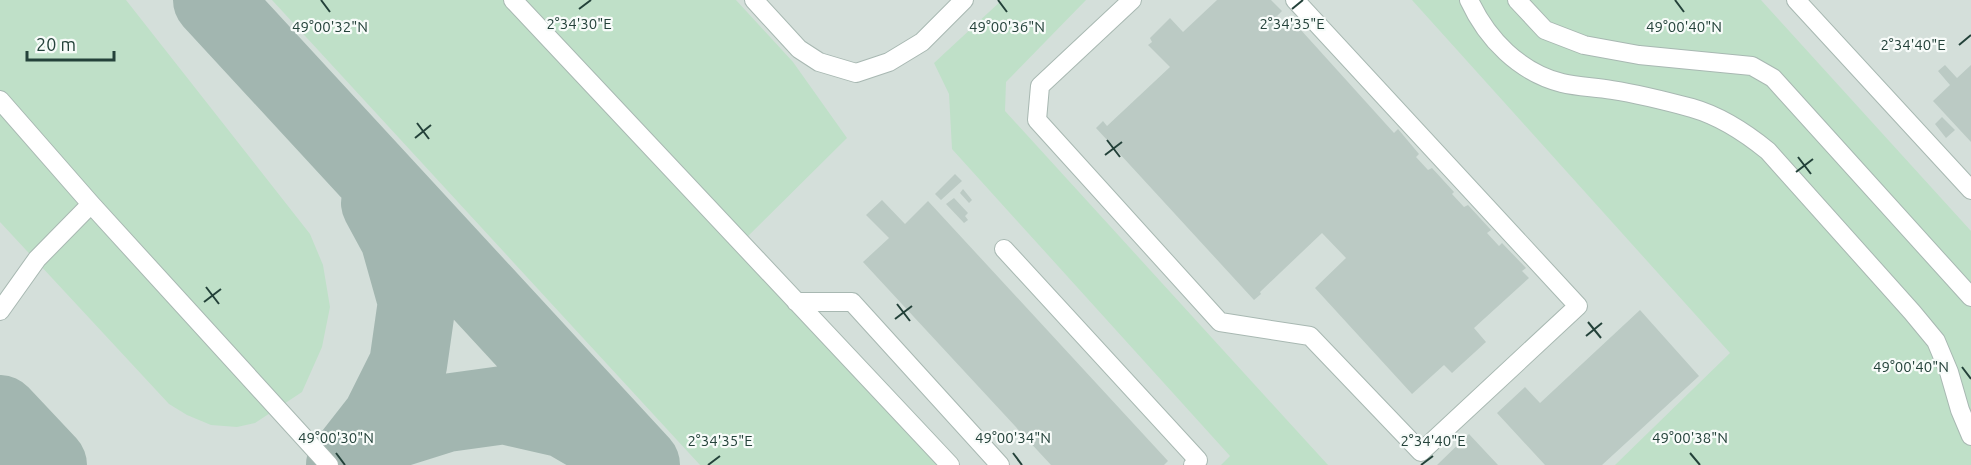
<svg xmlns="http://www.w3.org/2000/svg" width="1971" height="465" font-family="Ubuntu,sans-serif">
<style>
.built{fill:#d4dfda}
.green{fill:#bfe0c8}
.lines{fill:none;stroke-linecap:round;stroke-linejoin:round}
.taxiway{stroke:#a2b6b0;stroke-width:78}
.building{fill:#bbcac4}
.lane-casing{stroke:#a8b8b2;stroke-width:20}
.lane{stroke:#fff;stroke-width:18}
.ticks{fill:none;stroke:#24423a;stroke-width:2}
.ticks-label{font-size:15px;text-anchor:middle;fill:#24423a;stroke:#f7fbf9;stroke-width:4.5;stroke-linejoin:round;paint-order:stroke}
</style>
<rect width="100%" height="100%" fill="#e6efeb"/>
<path class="built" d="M 0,0 L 1971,0 L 1971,465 L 0,465 Z"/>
<path class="green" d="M 0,0 L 126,0 L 310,234 L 323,265 L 330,307 L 322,347 L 302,392 L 255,423 L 237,427 L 211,425 L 187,415 L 169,404 L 0,222 Z
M 272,0 L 736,0 L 793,62 L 847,138 L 742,242 L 950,465 L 700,465 Z
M 1002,0 L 1086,0 L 1006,82 L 1005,111 L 1328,465 L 1221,465 L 1230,456 L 952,149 L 949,94 L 934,63 Z
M 1412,0 L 1761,0 L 1971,231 L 1971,465 L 1615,465 L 1730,353 Z"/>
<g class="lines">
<path class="taxiway" d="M 212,0 L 641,465
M 0,414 L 48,465
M 352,462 L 389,431 L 446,413 L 504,405 L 565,419 L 613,447
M 345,465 L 381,419 L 408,365 L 417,302 L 399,238 L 380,203"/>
</g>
<path class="building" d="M 1217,0 L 1271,0 L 1282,11 L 1277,16 L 1284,25 L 1291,19 L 1394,133 L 1398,129 L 1419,154 L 1416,157 L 1428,170 L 1432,168 L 1454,192 L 1452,194 L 1464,207 L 1468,205 L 1491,230 L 1487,233 L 1499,246 L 1502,243 L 1526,268 L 1522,271 L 1529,278 L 1474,328 L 1486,342 L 1452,373 L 1444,365 L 1412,394 L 1315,288 L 1346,258 L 1322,233 L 1260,292 L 1261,294 L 1254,300 L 1096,128 L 1103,121 L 1107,126 L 1170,67 L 1148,45 L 1152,42 L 1150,38 L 1170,18 L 1183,32 Z
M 1945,65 L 1957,78 L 1971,65 L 1971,142 L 1933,101 L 1950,85 L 1938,71 Z
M 1942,117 L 1955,130 L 1946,138 L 1935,124 Z
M 955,174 L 962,181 L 941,200 L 935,194 Z
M 963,189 L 972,200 L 969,203 L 960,193 Z
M 954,198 L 968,213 L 965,216 L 968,220 L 964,223 L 946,204 Z
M 882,200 L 905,224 L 928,201 L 1168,461 L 1164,465 L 1051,465 L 863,262 L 889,238 L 866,215 Z
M 1640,310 L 1699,376 L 1602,465 L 1545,465 L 1497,413 L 1525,387 L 1540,403 Z
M 1469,434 L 1498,465 L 1437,465 Z"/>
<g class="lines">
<g class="lane-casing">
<path id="lane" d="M 513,0 L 950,465
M 754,0 L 799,49 L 819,62 L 856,73 L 889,62 L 922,42 L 964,0
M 1132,0 L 1040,86 L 1037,120 L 1220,322 L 1310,336 L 1421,452 L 1578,306 L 1295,0
M 1469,0 C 1487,39 1519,72 1562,83 C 1578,87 1595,87 1612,90 C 1638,94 1666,101 1692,108 C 1720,116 1746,133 1768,151 L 1912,312 L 1936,341 L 1949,372 L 1960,410 L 1971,436
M 1517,0 L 1545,30 L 1584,45 L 1639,55 L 1752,66 L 1773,78 L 1971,297
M 1796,0 L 1971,190
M 0,100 L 91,204 L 329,465
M 1004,249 L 1198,460 L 1193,465
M 796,302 L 852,302 L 1000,465
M 0,311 L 37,259 L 91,204"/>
</g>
<use href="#lane" class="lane"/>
</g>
<path class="ticks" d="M 321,0 L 330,12M 998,0 L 1007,12M 1675,0 L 1684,12M 579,9 L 591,0M 1292,9 L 1303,0M 1959,45 L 1971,35M 417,123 L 429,139M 415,138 L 431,125M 1107,140 L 1120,157M 1105,155 L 1122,142M 1798,157 L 1811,174M 1796,172 L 1813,159M 206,287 L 219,304M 204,302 L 221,289M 897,304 L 910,321M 895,319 L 912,306M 1588,322 L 1601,338M 1586,336 L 1602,323M 1962,367 L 1971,379M 336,453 L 345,465M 1013,453 L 1022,465M 1690,453 L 1700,465M 708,465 L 720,456M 1421,465 L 1433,456"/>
<g class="ticks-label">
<text x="579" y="29">2°34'30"E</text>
<text x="1292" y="29">2°34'35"E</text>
<text x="330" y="32">49°00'32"N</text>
<text x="1007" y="32">49°00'36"N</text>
<text x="1684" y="32">49°00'40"N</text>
<text x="1913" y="50">2°34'40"E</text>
<text x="1911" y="372">49°00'40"N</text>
<text x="336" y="443">49°00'30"N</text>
<text x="1013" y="443">49°00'34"N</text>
<text x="1690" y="443">49°00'38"N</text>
<text x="720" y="446">2°34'35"E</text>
<text x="1433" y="446">2°34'40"E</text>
</g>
<path d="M27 51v9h87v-9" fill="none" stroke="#24423a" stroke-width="3"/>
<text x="36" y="51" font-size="18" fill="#24423a" stroke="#f7fbf9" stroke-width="4.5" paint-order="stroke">20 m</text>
</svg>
